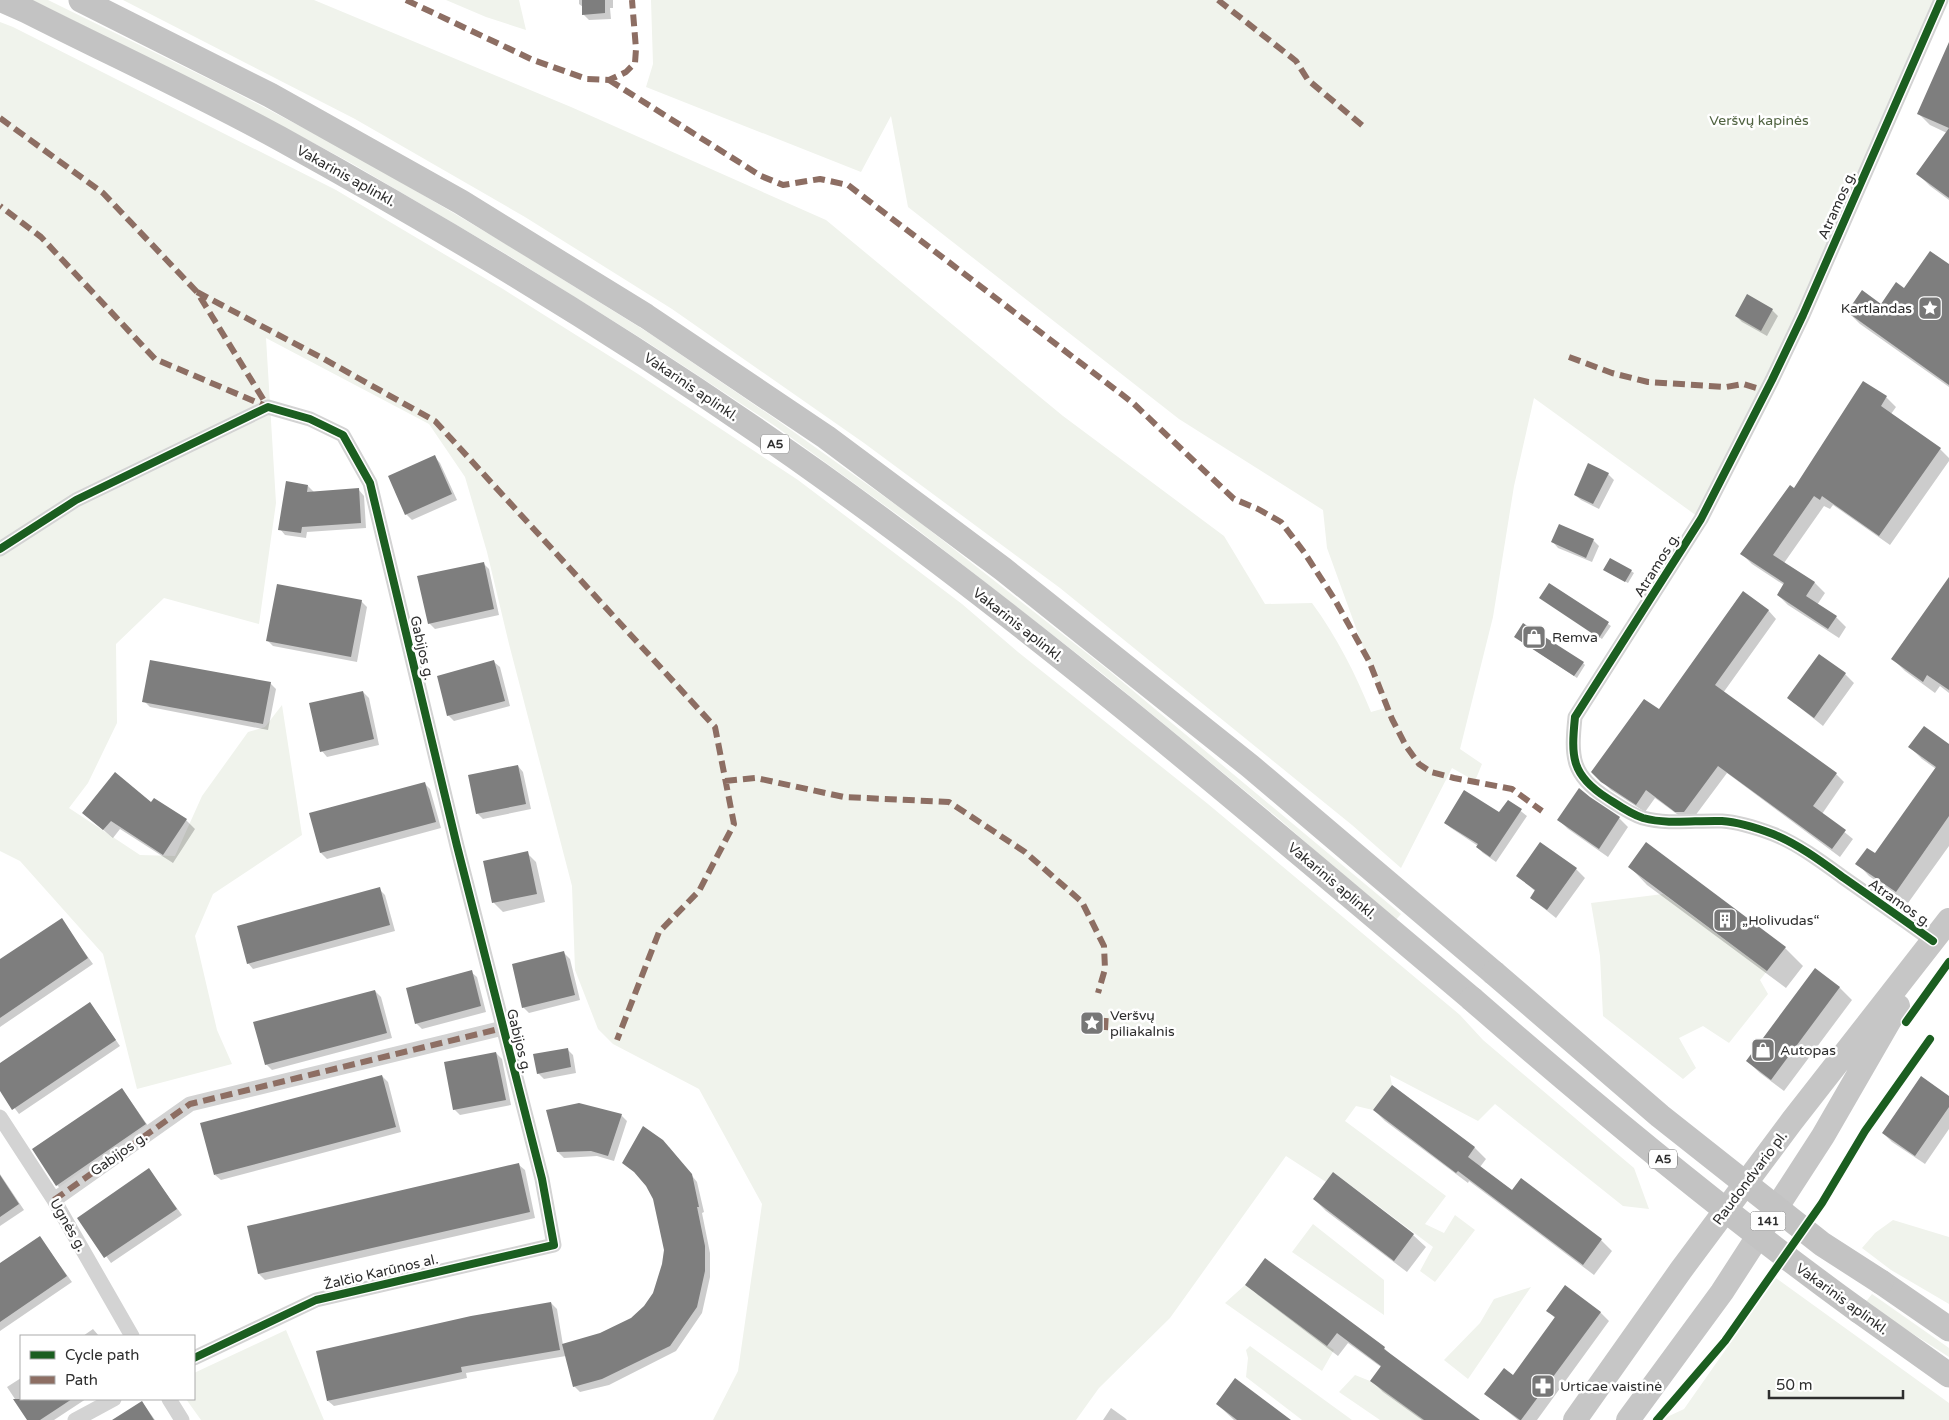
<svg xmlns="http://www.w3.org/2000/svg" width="1949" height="1420" font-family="'Varela Round',sans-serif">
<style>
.green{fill:#f0f3ec}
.shadow{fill:#0003}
.building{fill:#7e7e7e}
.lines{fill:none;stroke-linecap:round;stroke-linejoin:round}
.minor{stroke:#d3d3d3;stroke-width:15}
.primary{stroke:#c6c6c6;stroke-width:24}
.trunk{stroke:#c3c3c3;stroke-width:25}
.trunk-bridge{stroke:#c3c3c3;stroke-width:25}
.quiet{stroke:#8d6e63;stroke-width:6;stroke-dasharray:12 6;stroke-linecap:butt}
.cycleway-casing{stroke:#fff;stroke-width:11}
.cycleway{stroke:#1b5e20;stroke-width:8}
.labels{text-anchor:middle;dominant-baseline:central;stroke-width:5;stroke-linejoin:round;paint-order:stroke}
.shield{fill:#fff;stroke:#6d6d6d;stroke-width:1}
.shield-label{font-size:12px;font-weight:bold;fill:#2e2e2e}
.park-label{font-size:14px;fill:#506341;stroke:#fff}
.street-label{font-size:14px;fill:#2e2e2e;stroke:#fff}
.poi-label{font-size:14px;fill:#2e2e2e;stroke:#fff;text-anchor:start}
</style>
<rect width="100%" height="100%" fill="#fff"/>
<path class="green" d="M 32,0 L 48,0 L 227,88 L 357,156 L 506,244 L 652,335 L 777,420 L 913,517 L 1107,669 L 1401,914 L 1395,921 L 1278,818 L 1103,674 L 909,523 L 775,426 L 647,342 L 501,251 L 351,163 L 227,97 Z
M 123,0 L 314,0 L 571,107 L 826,220 L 1063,416 L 1224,536 L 1265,604 L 1312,603 C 1337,637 1355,673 1371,712 L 1385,708 L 1327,548 L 1323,510 L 1179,419 L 908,207 L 891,116 L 861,172 L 646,87 L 653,64 L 651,0 L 1941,0 L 1701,519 L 1534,398 L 1514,486 L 1493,617 L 1460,749 L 1482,764 L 1475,781 L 1452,768 L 1401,868 L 1352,825 L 1060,588 L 864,443 L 672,309 L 525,217 L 355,119 Z
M 446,0 L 519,0 L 526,30 L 486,17 Z
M 0,22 L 13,27 L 336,190 L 503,289 L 638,374 L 798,480 L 962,604 L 1018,652 L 1208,804 L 1460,1015 L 1483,1040 L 1634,1168 L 1649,1209 L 1623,1206 L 1495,1104 L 1478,1121 L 1390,1075 L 1392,1085 L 1373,1110 L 1356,1106 L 1345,1121 L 1446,1196 L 1425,1224 L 1444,1233 L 1455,1215 L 1475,1230 L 1435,1282 L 1420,1271 L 1433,1247 L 1333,1172 L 1326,1182 L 1286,1156 L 1170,1318 L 1099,1388 L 1076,1420 L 713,1420 L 738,1371 L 762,1204 L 699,1089 L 613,1044 L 598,1029 L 575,970 L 572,886 L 509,644 L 487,552 L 465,477 L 429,424 L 266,338 L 276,503 L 259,624 L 164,598 L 116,644 L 117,723 L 88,783 L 69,808 L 140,855 L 175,856 L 202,796 L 248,732 L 265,727 L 282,705 L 302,835 L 213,894 L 195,936 L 217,1030 L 232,1064 L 137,1089 L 103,954 L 20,861 L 0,851 Z
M 1663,894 L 1767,971 L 1760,980 L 1768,994 L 1729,1043 L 1703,1026 L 1679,1038 L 1696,1068 L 1683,1079 L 1603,1016 L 1600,956 L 1591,903 Z
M 1893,1220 L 1949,1237 L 1949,1304 L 1891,1270 L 1862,1248 L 1875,1233 Z
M 1313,1224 L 1384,1280 L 1384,1315 L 1292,1252 Z
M 1776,1278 L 1949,1403 L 1949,1420 L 1664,1420 L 1667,1417 L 1684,1409 Z
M 1245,1285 L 1334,1350 L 1322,1371 L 1225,1303 Z
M 1531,1287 L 1468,1379 L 1444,1360 L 1480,1323 L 1494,1299 Z
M 1872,1294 L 1949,1348 L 1949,1357 L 1865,1303 Z
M 286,1330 L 324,1420 L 327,1420 L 201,1420 L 186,1399 L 194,1399 L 194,1373 Z
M 1250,1346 L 1352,1420 L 1302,1420 L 1246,1377 L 1248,1358 L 1246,1350 Z
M 1355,1375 L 1370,1381 L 1424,1420 L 1380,1420 L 1339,1392 Z"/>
<path class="shadow" d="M 579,0 L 613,0 L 613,8 L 610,8 L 611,19 L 589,20 L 583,14 L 583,7 L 579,4 Z
M 1949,45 L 1949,134 L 1930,125 L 1918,113 Z
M 1949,156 L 1949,200 L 1930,186 L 1918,174 Z
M 1949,266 L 1949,387 L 1860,324 L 1848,312 L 1881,306 L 1905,290 Z
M 1772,310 L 1778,316 L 1767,336 L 1742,322 L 1736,316 Z
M 1886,397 L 1896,407 L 1891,414 L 1940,449 L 1949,458 L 1949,461 L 1890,545 L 1833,505 L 1830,509 L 1824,506 L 1784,563 L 1815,583 L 1825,593 L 1817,605 L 1836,617 L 1846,627 L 1839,638 L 1788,605 L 1778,595 L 1784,585 L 1752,564 L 1742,554 L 1794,490 Z
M 435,457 L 440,463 L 457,500 L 412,520 L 406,514 Z
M 1608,474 L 1614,480 L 1599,509 L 1581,500 L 1575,495 Z
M 308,486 L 314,492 L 359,490 L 364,496 L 366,528 L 307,532 L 306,538 L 285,535 L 280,529 Z
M 1593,540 L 1599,546 L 1592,562 L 1558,548 L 1553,542 Z
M 483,563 L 489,569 L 499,615 L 435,629 L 429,623 Z
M 1631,571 L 1634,573 L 1628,583 L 1608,572 Z
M 1949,579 L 1949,693 L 1940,686 L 1935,693 L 1905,671 L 1893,659 Z
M 1550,585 L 1611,626 L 1602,639 L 1541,598 Z
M 361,601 L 367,607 L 357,662 L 273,646 L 267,640 Z
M 1768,610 L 1776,619 L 1723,693 L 1836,774 L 1844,782 L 1822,814 L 1853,839 L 1840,857 L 1727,773 L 1692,820 L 1685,820 L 1655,798 L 1645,812 L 1611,790 L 1592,771 Z
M 1518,639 L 1583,663 L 1585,665 L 1577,678 Z
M 1819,655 L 1845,674 L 1854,683 L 1823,726 L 1788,698 Z
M 494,662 L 500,667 L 510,706 L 454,721 L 448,715 Z
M 270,683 L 276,689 L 268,730 L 150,707 L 144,701 Z
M 363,692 L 369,698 L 379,745 L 327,757 L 322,751 Z
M 1949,745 L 1949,846 L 1908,903 L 1869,876 L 1857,863 L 1875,855 L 1936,769 L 1922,759 L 1910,747 Z
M 518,766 L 523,772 L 531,809 L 483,819 L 477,813 Z
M 424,783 L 430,789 L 441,828 L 327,859 L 321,853 L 311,814 Z
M 1508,801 L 1527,816 L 1496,862 L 1483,853 L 1477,847 L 1478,846 L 1451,828 L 1445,823 L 1500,814 Z
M 152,804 L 186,820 L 195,829 L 173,863 L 120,829 L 113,838 L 83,813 Z
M 1619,818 L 1628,827 L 1608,857 L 1568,829 L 1559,820 Z
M 527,853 L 536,862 L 545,902 L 503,912 L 494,903 L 485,862 Z
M 1629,866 L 1785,948 L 1803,966 L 1786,988 L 1647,885 Z
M 1576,869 L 1585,878 L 1556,918 L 1531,898 L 1536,892 L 1518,876 Z
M 379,889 L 385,895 L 395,931 L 253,969 L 248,963 Z
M 61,920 L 93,964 L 0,1027 L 0,961 Z
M 564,953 L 570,959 L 580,1000 L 529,1013 L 523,1007 Z
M 1815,970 L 1840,988 L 1852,1000 L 1784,1091 L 1760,1073 L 1747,1061 Z
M 471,972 L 477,977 L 486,1012 L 422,1029 L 416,1023 Z
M 375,991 L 381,997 L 392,1038 L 272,1070 L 266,1064 Z
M 90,1003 L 120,1046 L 19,1114 L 0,1089 L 0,1064 Z
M 567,1049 L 573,1055 L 576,1073 L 544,1079 L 538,1073 Z
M 496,1053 L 502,1059 L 511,1105 L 460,1115 L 454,1109 Z
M 382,1076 L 388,1082 L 401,1132 L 221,1180 L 215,1175 Z
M 1392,1087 L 1475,1148 L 1486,1159 L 1480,1167 L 1513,1191 L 1522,1180 L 1601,1240 L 1612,1251 L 1594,1275 L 1469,1181 L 1468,1183 L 1385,1121 L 1374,1110 Z
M 122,1089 L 151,1130 L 63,1191 L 57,1185 Z
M 1949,1097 L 1949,1129 L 1925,1164 L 1892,1142 L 1883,1133 Z
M 621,1115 L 627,1121 L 614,1161 L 597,1156 L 564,1158 L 558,1152 Z
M 669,1147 L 697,1182 L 704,1212 L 702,1213 L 710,1253 L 710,1277 L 702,1313 L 676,1351 L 609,1385 L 580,1392 L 574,1386 L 566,1356 L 466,1373 L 467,1378 L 334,1406 L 328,1401 L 551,1303 L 557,1309 L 563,1345 L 600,1334 L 632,1319 L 645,1307 L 654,1294 L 664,1265 Z
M 519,1165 L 525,1170 L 535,1218 L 265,1280 L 259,1274 L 249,1227 Z
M 149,1170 L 182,1215 L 111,1263 L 79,1218 Z
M 0,1174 L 24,1210 L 0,1226 Z
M 1314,1199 L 1413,1235 L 1426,1247 L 1407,1272 L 1326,1211 Z
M 40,1238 L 72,1282 L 0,1331 L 0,1265 Z
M 1246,1284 L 1384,1348 L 1393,1357 L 1476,1420 L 1422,1420 L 1383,1392 L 1372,1381 L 1381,1367 L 1348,1343 L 1338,1356 L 1258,1295 Z
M 1547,1310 L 1600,1312 L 1609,1321 L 1537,1420 L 1518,1420 L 1486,1394 L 1513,1377 L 1556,1319 Z
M 93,1329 L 99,1336 L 83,1336 Z
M 21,1378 L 21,1399 L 86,1399 L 54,1420 L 29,1420 L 7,1387 Z
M 142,1402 L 155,1420 L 114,1420 Z
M 1217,1404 L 1289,1420 L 1234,1420 Z
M 1111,1408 L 1125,1418 L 1127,1420 L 1103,1420 Z"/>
<path class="building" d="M 582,0 L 605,0 L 605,13 L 582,15 Z
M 1949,42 L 1949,128 L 1917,114 Z
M 1949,128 L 1949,198 L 1916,174 Z
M 1930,251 L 1949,264 L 1949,385 L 1847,312 L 1862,290 L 1881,304 L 1896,282 L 1904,288 Z
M 1747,294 L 1773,309 L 1761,331 L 1735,316 Z
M 1863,381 L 1887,396 L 1881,406 L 1941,448 L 1879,536 L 1822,496 L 1820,500 L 1814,496 L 1773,555 L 1815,582 L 1806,596 L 1837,616 L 1828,629 L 1777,595 L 1784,583 L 1740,554 L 1790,485 L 1794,488 Z
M 435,455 L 452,494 L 405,515 L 388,476 Z
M 1588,463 L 1609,473 L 1593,504 L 1574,495 Z
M 286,481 L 308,485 L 307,492 L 359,488 L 361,523 L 302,527 L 301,533 L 278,530 Z
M 1559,524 L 1594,539 L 1586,558 L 1551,542 Z
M 1610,558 L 1632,570 L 1625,582 L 1603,570 Z
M 484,562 L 494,609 L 428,624 L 417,576 Z
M 1949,577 L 1949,690 L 1927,675 L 1923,682 L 1891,659 Z
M 1549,583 L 1609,622 L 1599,638 L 1539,598 Z
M 277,584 L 362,600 L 351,657 L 266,641 Z
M 1743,591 L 1769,610 L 1715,685 L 1837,773 L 1813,806 L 1846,830 L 1832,849 L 1718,766 L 1684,812 L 1675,812 L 1646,790 L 1636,805 L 1601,782 L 1591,772 L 1644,699 L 1659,709 Z
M 1523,623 L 1584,662 L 1574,676 L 1514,637 Z
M 1819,654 L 1846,673 L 1814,718 L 1787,698 Z
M 150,660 L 271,682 L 263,724 L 142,702 Z
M 494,660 L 505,701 L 447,716 L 437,676 Z
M 363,691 L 374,739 L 320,752 L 309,703 Z
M 1924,726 L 1949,744 L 1949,816 L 1896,892 L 1855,864 L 1867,848 L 1875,853 L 1936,767 L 1908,747 Z
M 518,765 L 526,804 L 476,814 L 468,775 Z
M 115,772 L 151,802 L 154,798 L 187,819 L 163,855 L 111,821 L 103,830 L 82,813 Z
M 425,782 L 436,822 L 320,853 L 309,813 Z
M 1579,788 L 1590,797 L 1620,817 L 1599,849 L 1557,820 Z
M 1464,790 L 1499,812 L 1508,800 L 1522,809 L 1490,857 L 1476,847 L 1478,844 L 1444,823 Z
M 1540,842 L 1577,868 L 1547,910 L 1530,898 L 1535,890 L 1516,876 Z
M 1646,842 L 1786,947 L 1767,971 L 1628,867 Z
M 528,851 L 537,894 L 492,903 L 483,861 Z
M 380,887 L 390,925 L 247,964 L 237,926 Z
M 62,918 L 88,958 L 0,1018 L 0,959 Z
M 564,951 L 575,995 L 522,1008 L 512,964 Z
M 1815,968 L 1840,987 L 1771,1080 L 1746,1061 Z
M 472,970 L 481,1006 L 415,1024 L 406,988 Z
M 375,990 L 387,1033 L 265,1065 L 253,1022 Z
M 90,1002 L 116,1040 L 12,1110 L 0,1091 L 0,1063 Z
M 568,1048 L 571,1067 L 537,1074 L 533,1054 Z
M 496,1052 L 506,1100 L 453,1110 L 444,1062 Z
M 382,1075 L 396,1127 L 214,1175 L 200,1123 Z
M 1921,1076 L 1949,1096 L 1949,1107 L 1915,1156 L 1882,1133 Z
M 1392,1085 L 1475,1147 L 1468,1157 L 1512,1190 L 1521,1178 L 1602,1239 L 1583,1265 L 1458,1171 L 1456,1173 L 1373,1110 Z
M 122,1088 L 146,1124 L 56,1186 L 32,1149 Z
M 579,1103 L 622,1114 L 608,1156 L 591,1151 L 557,1152 L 546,1110 Z
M 643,1126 L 663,1140 L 692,1174 L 699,1207 L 697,1207 L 705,1246 L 705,1271 L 697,1307 L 670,1346 L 602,1379 L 573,1387 L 562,1344 L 600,1333 L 631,1318 L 644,1306 L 653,1293 L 662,1264 L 664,1250 L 653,1199 L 646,1186 L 634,1172 L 622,1163 Z
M 519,1163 L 530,1212 L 258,1274 L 247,1226 Z
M 149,1168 L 177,1209 L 104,1258 L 77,1218 Z
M 1333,1172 L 1414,1234 L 1394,1261 L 1313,1199 Z
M 0,1175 L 19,1204 L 0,1217 Z
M 40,1236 L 67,1276 L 0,1322 L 0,1263 Z
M 1265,1258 L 1385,1347 L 1384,1349 L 1480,1420 L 1424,1420 L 1370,1381 L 1381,1366 L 1337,1333 L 1327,1346 L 1245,1285 Z
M 1565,1285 L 1601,1312 L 1521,1420 L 1520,1420 L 1484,1394 L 1504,1368 L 1513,1375 L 1555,1317 L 1546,1311 Z
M 551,1302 L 560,1350 L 461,1367 L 462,1372 L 327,1401 L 316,1351 L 471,1316 Z
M 1235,1378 L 1291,1420 L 1237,1420 L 1216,1404 Z
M 13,1399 L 72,1399 L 40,1420 L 27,1420 Z
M 142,1401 L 154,1420 L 112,1420 Z"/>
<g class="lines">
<path class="minor" d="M 0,549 L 76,500 L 268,407 L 310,419 L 343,435 L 370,483 L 457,846 L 542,1179 L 554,1245 L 316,1300 L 194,1358
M 1933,941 C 1904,920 1874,899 1844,878 C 1822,862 1798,844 1773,834 C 1757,828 1739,822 1722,821 C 1695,820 1669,825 1643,818 C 1630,814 1618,805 1607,798 C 1571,775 1571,757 1575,717 L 1701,519 L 1772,380 L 1803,315 L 1941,0
M 0,1117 L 54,1200 L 132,1336
M 54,1200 L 190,1104 L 503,1028
M 169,1399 L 182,1420
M 75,1420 L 114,1399"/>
<path class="primary" d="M 1575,1420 L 1681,1270 L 1792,1121 L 1949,920
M 1628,1420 L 1722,1292 L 1823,1136 L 1898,1006"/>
<path class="trunk" d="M 2,0 L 27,11 C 110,53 197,93 279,138 C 464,240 646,351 819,474 C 1046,636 1259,819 1472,999
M 81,0 L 270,95 L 461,202 L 646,316 L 826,437 L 1003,569 L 1250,766 L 1494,973
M 1881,1282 L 1949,1329
M 1859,1311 L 1949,1375"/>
<path class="trunk-bridge" d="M 1494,973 L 1660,1116 L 1822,1244 L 1881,1282
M 1472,999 C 1597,1108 1725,1214 1859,1311"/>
<path class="quiet" d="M 406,0 L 533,60 L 587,79 L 609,80 L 626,72 L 635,63 L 636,49 L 632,0
M 1218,0 L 1296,61 L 1308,80 L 1363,126
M 609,80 L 761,176 L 783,185 L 820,179 L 848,185 L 1133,403 L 1234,499 L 1258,509 L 1281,522 L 1304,552 L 1335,600 L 1369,661 L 1392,719 L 1406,746 L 1419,764 L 1431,772 L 1454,778 L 1512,789 L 1542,811
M 0,118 L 103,193 L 197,292 L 268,407 L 155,359 L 41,237 L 0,206
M 197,292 L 324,359 L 435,421 L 715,727 L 734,824 L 699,891 L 659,932 L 617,1040
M 1569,357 L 1612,373 L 1648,382 L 1726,387 L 1743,384 L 1766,391
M 725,781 L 756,778 L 844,797 L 949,802 L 1025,852 L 1082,902 L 1104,946 L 1105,969 L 1098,993
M 1105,1030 L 1106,1012
M 54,1200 L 190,1104 L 503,1028"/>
<g class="cycleway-casing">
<path id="cycleway" d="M 0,549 L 76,500 L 268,407 L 310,419 L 343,435 L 370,483 L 457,846 L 542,1179 L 554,1245 L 316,1300 L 194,1358
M 1933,941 C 1904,920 1874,899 1844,878 C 1822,862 1798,844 1773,834 C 1757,828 1739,822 1722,821 C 1695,820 1669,825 1643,818 C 1630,814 1618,805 1607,798 C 1571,775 1571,757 1575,717 L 1701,519 L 1772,380 L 1803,315 L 1941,0
M 1906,1022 L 1949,962
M 1657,1420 L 1725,1341 L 1822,1203 L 1865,1131 L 1930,1039"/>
</g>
<use href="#cycleway" class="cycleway"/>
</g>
<defs>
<g id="sight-square" transform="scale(1.25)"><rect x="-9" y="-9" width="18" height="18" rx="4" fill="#777" stroke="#fff"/><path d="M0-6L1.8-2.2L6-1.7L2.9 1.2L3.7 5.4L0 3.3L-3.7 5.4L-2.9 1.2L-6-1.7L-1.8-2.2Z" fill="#fff"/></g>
<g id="shop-square" transform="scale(1.25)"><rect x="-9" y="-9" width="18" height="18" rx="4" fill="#777" stroke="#fff"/><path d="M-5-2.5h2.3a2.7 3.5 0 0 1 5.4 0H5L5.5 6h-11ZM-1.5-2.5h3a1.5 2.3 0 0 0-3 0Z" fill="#fff"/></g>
<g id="building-square" transform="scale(1.25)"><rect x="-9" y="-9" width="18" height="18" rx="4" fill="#777" stroke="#fff"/><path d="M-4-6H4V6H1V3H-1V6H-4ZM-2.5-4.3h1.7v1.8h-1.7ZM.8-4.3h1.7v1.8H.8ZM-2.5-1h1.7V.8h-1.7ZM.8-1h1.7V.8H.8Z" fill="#fff"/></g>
<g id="pharmacy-square" transform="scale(1.25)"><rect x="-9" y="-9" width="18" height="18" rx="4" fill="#777" stroke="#fff"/><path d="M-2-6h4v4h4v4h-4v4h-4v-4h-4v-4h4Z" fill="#fff"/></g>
</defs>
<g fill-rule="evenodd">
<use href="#sight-square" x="1930" y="308"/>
<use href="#shop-square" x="1534" y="637"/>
<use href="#building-square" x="1725" y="920"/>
<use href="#sight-square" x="1092" y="1023"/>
<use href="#shop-square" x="1763" y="1050"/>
<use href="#pharmacy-square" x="1543" y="1386"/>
</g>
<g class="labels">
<g class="shield">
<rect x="761" y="434.5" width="28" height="19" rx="4"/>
<rect x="1649" y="1149.5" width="28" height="19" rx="4"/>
<rect x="1750.5" y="1211.5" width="35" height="19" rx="4"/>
</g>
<g class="shield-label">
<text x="775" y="444">A5</text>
<text x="1663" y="1159">A5</text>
<text x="1768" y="1221">141</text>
</g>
<g class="park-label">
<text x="1759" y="120">Veršvų kapinės</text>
</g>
<g class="street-label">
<text transform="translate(346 176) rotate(29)">Vakarinis aplinkl.</text>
<text transform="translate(1837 205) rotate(-66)">Atramos g.</text>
<text transform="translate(691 387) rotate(34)">Vakarinis aplinkl.</text>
<text transform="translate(1657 565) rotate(-58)">Atramos g.</text>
<text transform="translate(1018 625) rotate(38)">Vakarinis aplinkl.</text>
<text transform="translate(422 648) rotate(77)">Gabijos g.</text>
<text transform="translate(1332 881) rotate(40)">Vakarinis aplinkl.</text>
<text transform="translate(1900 903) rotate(35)">Atramos g.</text>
<text transform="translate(519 1041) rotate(76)">Gabijos g.</text>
<text transform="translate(119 1154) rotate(-35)">Gabijos g.</text>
<text transform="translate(1750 1178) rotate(-53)">Raudondvario pl.</text>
<text transform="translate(68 1225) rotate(60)">Ugnės g.</text>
<text transform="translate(381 1272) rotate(-13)">Žalčio Karūnos al.</text>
<text transform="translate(1842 1299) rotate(36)">Vakarinis aplinkl.</text>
</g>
<g class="poi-label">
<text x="1912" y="308" text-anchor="end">Kartlandas</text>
<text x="1552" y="637">Remva</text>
<text x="1742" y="920">„Holivudas“</text>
<text x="1110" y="1015">Veršvų<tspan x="1110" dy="16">piliakalnis</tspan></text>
<text x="1780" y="1050">Autopas</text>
<text x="1560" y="1386">Urticae vaistinė</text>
</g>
</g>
<rect x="20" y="1335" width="175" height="65" fill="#ffffff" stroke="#ababab"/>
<rect x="30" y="1351" width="25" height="8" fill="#1b5e20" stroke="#ababab"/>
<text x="65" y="1360" font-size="15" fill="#2e2e2e">Cycle path</text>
<rect x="30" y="1376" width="25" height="8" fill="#8d6e63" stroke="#ababab"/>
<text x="65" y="1385" font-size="15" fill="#2e2e2e">Path</text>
<path d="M1769 1390v8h134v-8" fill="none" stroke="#2e2e2e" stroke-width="2.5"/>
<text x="1776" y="1390" font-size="15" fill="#2e2e2e" stroke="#ffffff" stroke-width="4" paint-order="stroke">50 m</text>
</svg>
